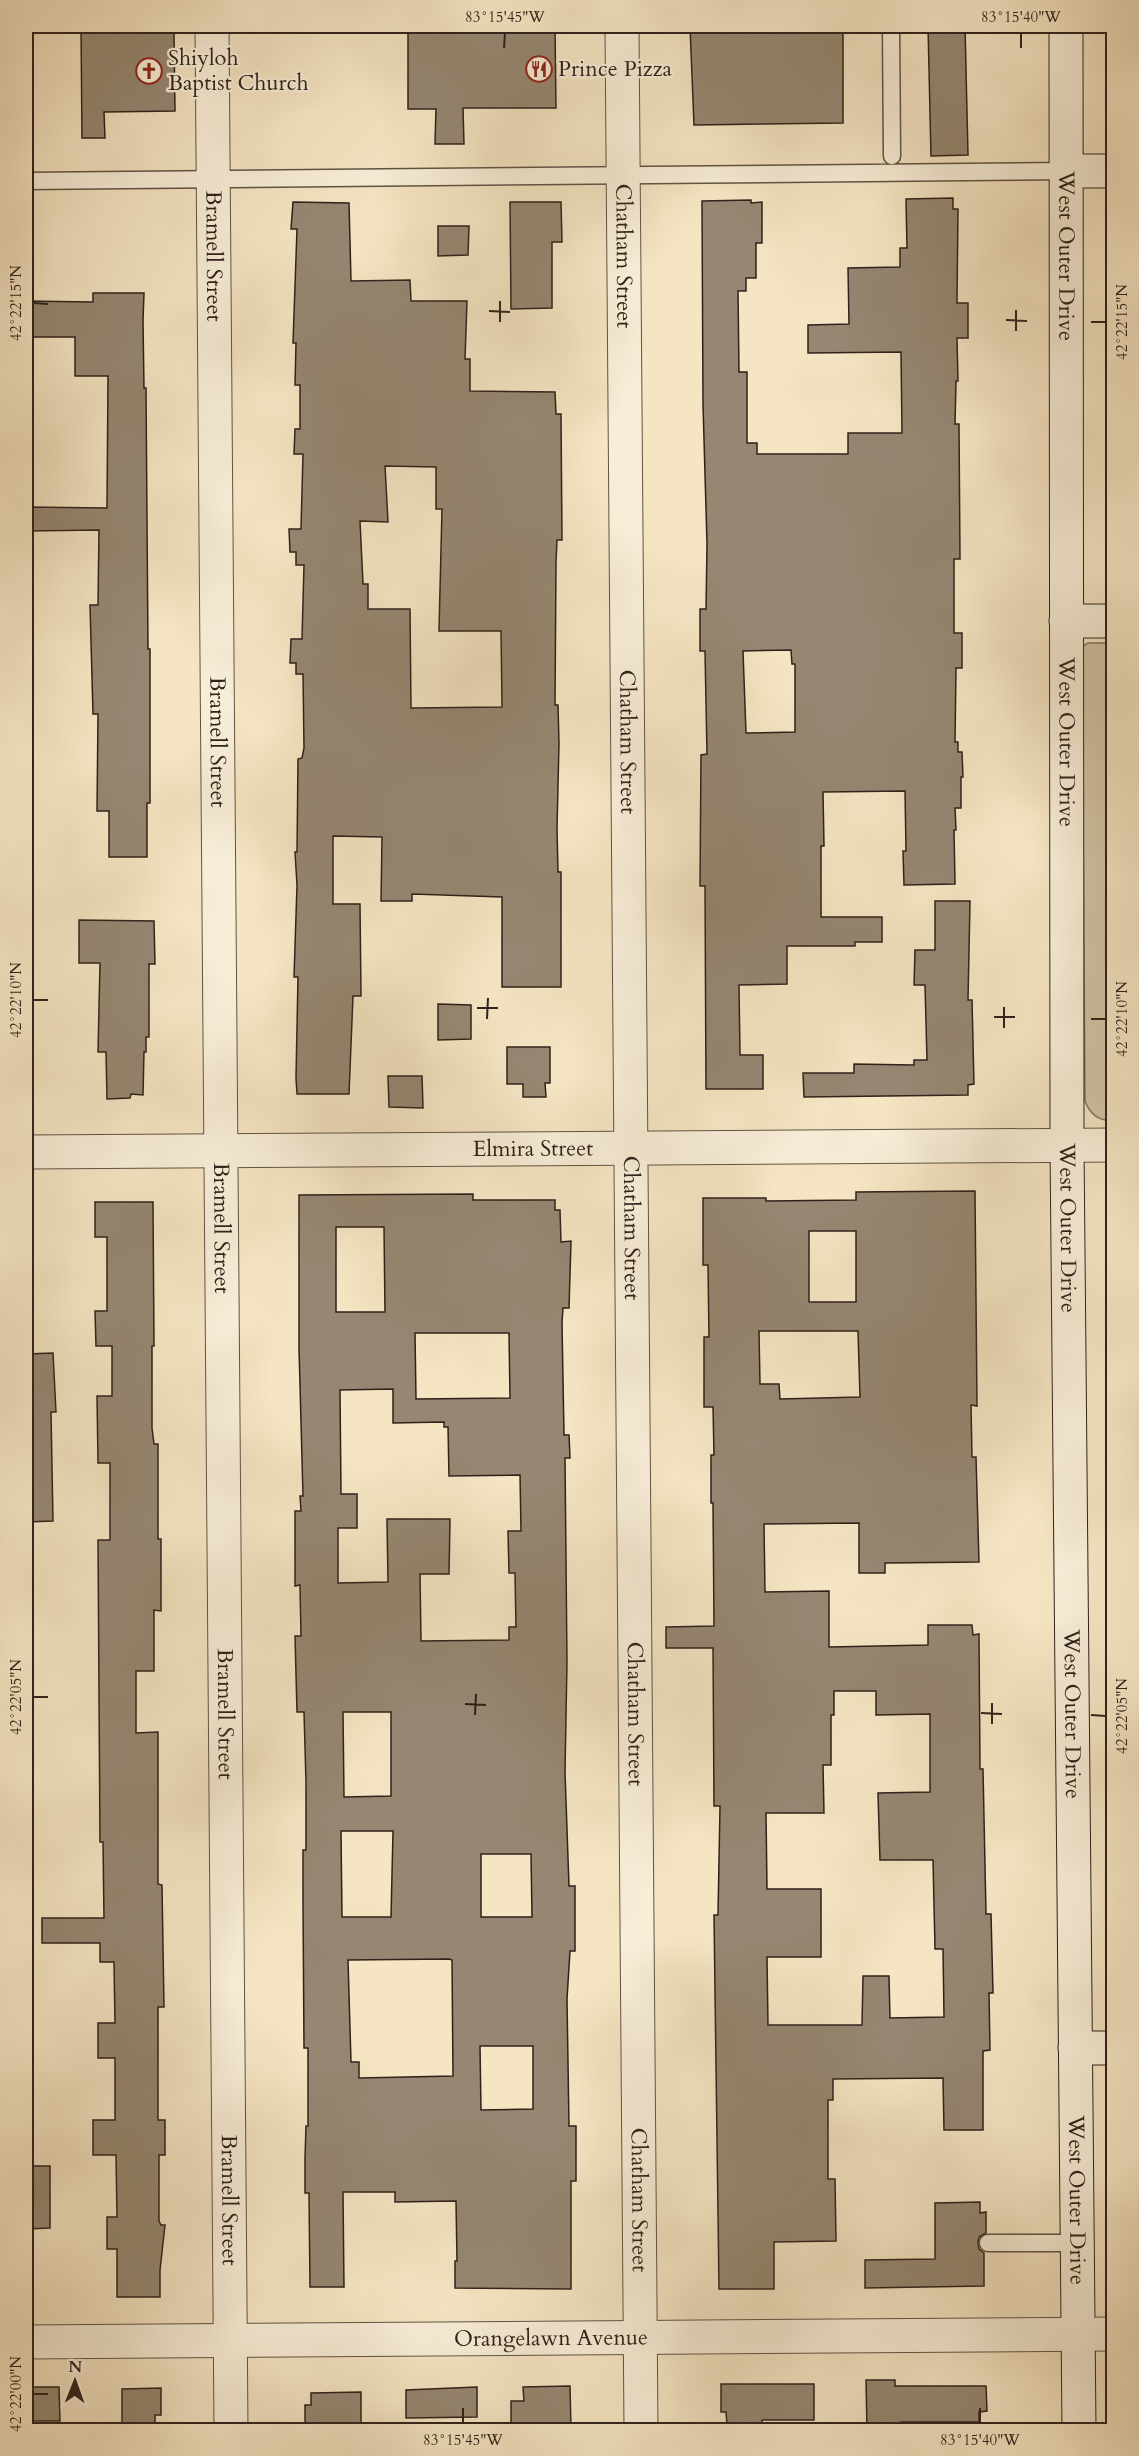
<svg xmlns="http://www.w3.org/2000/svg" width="1139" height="2456" font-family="Cardo,serif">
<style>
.green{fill:#d3c4a6;stroke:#807360;stroke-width:1.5}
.building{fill:#958772;stroke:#2e221b;stroke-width:1.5;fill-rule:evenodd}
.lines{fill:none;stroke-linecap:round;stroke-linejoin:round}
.service-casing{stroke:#605345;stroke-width:19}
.minor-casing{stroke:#605345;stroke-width:35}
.secondary-casing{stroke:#2e221b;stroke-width:35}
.service{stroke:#f8eed8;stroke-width:16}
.minor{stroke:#f8eed8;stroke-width:33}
.secondary{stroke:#f8eed8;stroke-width:33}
.ticks{fill:none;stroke:#2e221b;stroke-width:2}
.labels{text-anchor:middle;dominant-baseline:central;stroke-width:4.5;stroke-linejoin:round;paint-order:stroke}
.poi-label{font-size:22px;fill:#2e221b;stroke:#f8eed8;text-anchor:start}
.street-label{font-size:22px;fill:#2e221b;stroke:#f8eed8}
.neatline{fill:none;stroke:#2e221b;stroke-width:2}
.ticks-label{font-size:15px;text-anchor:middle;fill:#2e221b}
</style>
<rect width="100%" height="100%" fill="#f5e5c3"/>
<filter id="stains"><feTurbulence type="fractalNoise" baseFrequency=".00333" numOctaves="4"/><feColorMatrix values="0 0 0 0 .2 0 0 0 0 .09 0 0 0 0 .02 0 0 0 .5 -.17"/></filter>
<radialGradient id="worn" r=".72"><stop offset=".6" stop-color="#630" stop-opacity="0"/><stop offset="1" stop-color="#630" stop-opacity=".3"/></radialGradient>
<path class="green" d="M 1088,643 L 1113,643 L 1114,1120 C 1099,1122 1090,1114 1085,1101 L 1082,651 L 1083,646 Z"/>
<path class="building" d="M 555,26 L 556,108 L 463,108 L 464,144 L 435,144 L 436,109 L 408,109 L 408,27 Z
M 690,26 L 843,26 L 843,123 L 694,125 Z
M 928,26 L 965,26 L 968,155 L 931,156 Z
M 167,27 L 174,33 L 175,111 L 104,112 L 105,138 L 82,138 L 81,28 Z
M 953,198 L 953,209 L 958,209 L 957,303 L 968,303 L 968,338 L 957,338 L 958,381 L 956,381 L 955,424 L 959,424 L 960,559 L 954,559 L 954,633 L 962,633 L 962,668 L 956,668 L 955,742 L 958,742 L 958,752 L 962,752 L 963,777 L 961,777 L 961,808 L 955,808 L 956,830 L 954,830 L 955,884 L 904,885 L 903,851 L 906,851 L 905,791 L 823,792 L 824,846 L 821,846 L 821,917 L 882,917 L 882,942 L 855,942 L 855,946 L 787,946 L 787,984 L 739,985 L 740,1055 L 763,1055 L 763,1089 L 706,1089 L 705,886 L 700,886 L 701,755 L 707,754 L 705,651 L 700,651 L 700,609 L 706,609 L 707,544 L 703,404 L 702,201 L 751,200 L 751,203 L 762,202 L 762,243 L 756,243 L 756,278 L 746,278 L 746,291 L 738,291 L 739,372 L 747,372 L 747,443 L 757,443 L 757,454 L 848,454 L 848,433 L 902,433 L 901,352 L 808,353 L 808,325 L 849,324 L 848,268 L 900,267 L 900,248 L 907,248 L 906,199 ZM 791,650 L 792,664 L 795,664 L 795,732 L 746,733 L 743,651 Z
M 293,202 L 349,203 L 351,281 L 410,280 L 411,301 L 467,301 L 465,359 L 470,359 L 470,391 L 555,392 L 556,414 L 561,414 L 562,540 L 557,540 L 556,562 L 555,705 L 558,705 L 559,743 L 557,829 L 558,872 L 561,872 L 561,987 L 502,987 L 502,897 L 412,894 L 412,901 L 381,901 L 382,837 L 333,836 L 333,904 L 360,904 L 361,996 L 353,996 L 349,1094 L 297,1094 L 296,1078 L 298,977 L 294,977 L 297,885 L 295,852 L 297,852 L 298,759 L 302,758 L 304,748 L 303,674 L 296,674 L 296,663 L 290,663 L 291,639 L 302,639 L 304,565 L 296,565 L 296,552 L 290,552 L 289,529 L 301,529 L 303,454 L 294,454 L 295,429 L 300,429 L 300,385 L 295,385 L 296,343 L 293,343 L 297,229 L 291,229 ZM 385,466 L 436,467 L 436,509 L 442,509 L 439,631 L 501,631 L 502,707 L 411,708 L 410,609 L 368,609 L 368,584 L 363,584 L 360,521 L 388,522 Z
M 510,202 L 561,202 L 562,242 L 552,242 L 552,308 L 511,309 Z
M 438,226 L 469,226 L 468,255 L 438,256 Z
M 93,293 L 144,293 L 143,321 L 144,388 L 146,388 L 148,649 L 150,649 L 150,803 L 147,803 L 147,857 L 109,857 L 109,811 L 97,811 L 98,714 L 93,714 L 90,605 L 98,605 L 99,530 L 26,531 L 26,507 L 107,508 L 108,376 L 75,376 L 75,337 L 26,337 L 26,301 L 93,302 Z
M 935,901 L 970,901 L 968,1000 L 972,1000 L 974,1084 L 968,1085 L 968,1095 L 804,1097 L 803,1073 L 854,1073 L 854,1064 L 914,1065 L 914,1060 L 927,1060 L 925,985 L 914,985 L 915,950 L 935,950 Z
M 79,920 L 154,921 L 155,964 L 149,964 L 149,1037 L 146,1037 L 146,1052 L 144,1052 L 143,1095 L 131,1094 L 130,1098 L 107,1099 L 106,1052 L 98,1052 L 100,963 L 79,963 Z
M 438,1004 L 471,1005 L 471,1039 L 438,1040 Z
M 507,1047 L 550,1047 L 550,1083 L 545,1083 L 546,1097 L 523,1097 L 523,1084 L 507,1084 Z
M 388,1076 L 422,1076 L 423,1108 L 389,1107 Z
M 975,1191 L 977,1406 L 971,1405 L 972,1457 L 976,1457 L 979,1562 L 885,1563 L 885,1573 L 859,1573 L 859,1523 L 764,1524 L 765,1592 L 829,1591 L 829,1647 L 928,1645 L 928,1625 L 972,1625 L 973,1635 L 979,1634 L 980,1769 L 983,1769 L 986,1914 L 991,1914 L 993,1993 L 989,1993 L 990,2050 L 983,2051 L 983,2130 L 944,2130 L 943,2078 L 833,2079 L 833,2100 L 828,2100 L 828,2179 L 835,2179 L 836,2241 L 774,2242 L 774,2289 L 719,2289 L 714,1915 L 718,1915 L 720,1806 L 714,1806 L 713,1648 L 666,1648 L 666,1627 L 714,1626 L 713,1503 L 711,1503 L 711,1455 L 714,1455 L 713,1407 L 704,1407 L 704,1337 L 709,1337 L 708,1265 L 703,1265 L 703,1198 L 766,1198 L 766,1201 L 856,1200 L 856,1192 ZM 809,1231 L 856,1231 L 856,1302 L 809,1302 ZM 759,1331 L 858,1331 L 860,1397 L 780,1399 L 779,1384 L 760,1384 ZM 834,1691 L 876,1691 L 876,1715 L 930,1714 L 930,1792 L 878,1793 L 880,1860 L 933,1860 L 935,1949 L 943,1949 L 944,2017 L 890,2018 L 889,1976 L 863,1976 L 862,2025 L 768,2025 L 767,1957 L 821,1957 L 821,1889 L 767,1889 L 766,1813 L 824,1813 L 823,1765 L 831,1765 L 831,1715 L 834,1715 Z
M 473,1194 L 473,1200 L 555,1200 L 555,1210 L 560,1210 L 561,1242 L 571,1241 L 569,1308 L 563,1308 L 562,1323 L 564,1435 L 569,1435 L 570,1458 L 565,1458 L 567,1662 L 565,1772 L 569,1886 L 575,1886 L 575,1951 L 570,1951 L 567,1999 L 569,2126 L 576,2126 L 576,2181 L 571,2181 L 571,2289 L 455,2288 L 455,2261 L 457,2261 L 456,2201 L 395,2202 L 395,2192 L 343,2192 L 344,2287 L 310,2287 L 309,2193 L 305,2193 L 305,2158 L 306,2126 L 308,2126 L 308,2048 L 304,2048 L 303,1903 L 303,1850 L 306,1850 L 306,1782 L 304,1712 L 297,1712 L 295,1636 L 301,1636 L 300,1585 L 295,1586 L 295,1511 L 301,1511 L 300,1496 L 303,1496 L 299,1348 L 299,1195 ZM 336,1227 L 384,1227 L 385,1312 L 336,1312 ZM 415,1333 L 509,1333 L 510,1398 L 416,1399 ZM 393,1389 L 393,1423 L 444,1422 L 444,1427 L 448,1427 L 449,1476 L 520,1475 L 521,1531 L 508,1531 L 509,1573 L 515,1573 L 516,1627 L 509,1627 L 509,1640 L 421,1641 L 420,1574 L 449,1574 L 450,1519 L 387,1519 L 388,1582 L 338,1583 L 338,1528 L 357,1528 L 357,1494 L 341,1494 L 340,1390 ZM 343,1712 L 391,1712 L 391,1796 L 344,1797 ZM 341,1831 L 393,1831 L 391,1917 L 342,1917 ZM 481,1854 L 531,1854 L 532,1917 L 481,1917 ZM 449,1959 L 452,1960 L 453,2076 L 359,2078 L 359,2062 L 351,2062 L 348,1960 ZM 480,2046 L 533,2046 L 533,2109 L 481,2110 Z
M 95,1202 L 153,1202 L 154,1346 L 152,1346 L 152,1428 L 154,1444 L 158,1444 L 158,1539 L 161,1539 L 161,1611 L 154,1610 L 154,1671 L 136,1671 L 136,1733 L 158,1732 L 158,1884 L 162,1885 L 164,2007 L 158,2007 L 158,2120 L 165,2120 L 165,2155 L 159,2155 L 159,2221 L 161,2225 L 165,2225 L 160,2270 L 160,2297 L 117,2297 L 117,2249 L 107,2249 L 107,2217 L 117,2217 L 116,2155 L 93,2155 L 93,2120 L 115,2120 L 115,2058 L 98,2058 L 98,2023 L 115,2023 L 114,1962 L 100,1962 L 100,1943 L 42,1943 L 42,1918 L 104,1918 L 103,1842 L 100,1842 L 98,1540 L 110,1540 L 110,1463 L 98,1463 L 97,1396 L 112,1396 L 112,1346 L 96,1346 L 95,1311 L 107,1311 L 107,1237 L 95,1237 Z
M 53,1353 L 56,1412 L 51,1412 L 53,1521 L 26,1522 L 26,1354 Z
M 26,2166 L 50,2166 L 50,2228 L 26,2229 Z
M 980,2202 L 980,2213 L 986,2212 L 986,2233 L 979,2237 L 978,2242 L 979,2249 L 984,2253 L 984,2286 L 865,2288 L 865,2260 L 935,2259 L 935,2203 Z
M 866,2380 L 895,2380 L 895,2386 L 986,2386 L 987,2411 L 979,2412 L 979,2422 L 901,2422 L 901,2430 L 867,2430 Z
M 721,2384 L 814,2384 L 814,2420 L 762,2420 L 762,2424 L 727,2424 L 726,2412 L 721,2412 Z
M 570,2386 L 571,2430 L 511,2430 L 511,2401 L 524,2401 L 523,2387 Z
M 32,2387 L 59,2387 L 60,2421 L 32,2421 Z
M 477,2387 L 477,2417 L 406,2418 L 406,2390 Z
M 161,2388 L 161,2415 L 155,2415 L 155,2427 L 122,2428 L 122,2389 Z
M 361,2392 L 361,2427 L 305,2428 L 305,2405 L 311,2405 L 311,2393 Z"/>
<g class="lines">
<g class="service-casing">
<path id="service" d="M 891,26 L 892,156
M 26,181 L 1066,171
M 988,2243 L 1077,2243"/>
</g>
<g class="minor-casing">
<g id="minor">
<path id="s1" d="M 212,26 L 231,2430"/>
<path id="s2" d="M 622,26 L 641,2430"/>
<path id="s3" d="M 26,1152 L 1114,1145"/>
<path id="s4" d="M 26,2342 L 1114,2334"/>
</g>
</g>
<g class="secondary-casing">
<g id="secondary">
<path id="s5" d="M 1066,26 L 1067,1145 L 1079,2430"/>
<path d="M 1066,171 L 1114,171"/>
<path d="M 1066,621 L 1114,621"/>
<path d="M 1075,2048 L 1114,2048"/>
</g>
</g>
<use href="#service" class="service"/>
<use href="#minor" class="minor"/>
<use href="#secondary" class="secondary"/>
</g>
<path class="ticks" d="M 504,48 L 505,33M 1021,48 L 1021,33M 33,303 L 48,304M 489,311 L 510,312M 1006,320 L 1027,321M 500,322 L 500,301M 1091,322 L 1106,322M 1016,331 L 1016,310M 33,1000 L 48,1000M 477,1008 L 498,1008M 994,1017 L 1015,1017M 487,1019 L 488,998M 1091,1019 L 1106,1019M 1004,1028 L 1004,1007M 33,1697 L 48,1697M 465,1704 L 486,1705M 981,1713 L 1002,1714M 475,1715 L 476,1694M 1091,1715 L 1106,1716M 992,1724 L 992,1703M 33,2394 L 48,2394M 463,2423 L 463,2408M 980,2423 L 980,2408"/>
<defs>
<g id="restaurant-ring" transform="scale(1.35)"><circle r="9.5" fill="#f8eed8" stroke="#8f2418" stroke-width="1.5"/><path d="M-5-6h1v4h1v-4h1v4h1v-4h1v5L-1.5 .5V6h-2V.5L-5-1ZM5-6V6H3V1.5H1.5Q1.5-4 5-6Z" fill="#8f2418"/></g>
<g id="church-ring" transform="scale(1.35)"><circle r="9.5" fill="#f8eed8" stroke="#8f2418" stroke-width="1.5"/><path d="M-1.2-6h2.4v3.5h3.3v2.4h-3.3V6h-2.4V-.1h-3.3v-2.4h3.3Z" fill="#8f2418"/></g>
</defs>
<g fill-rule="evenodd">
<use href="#restaurant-ring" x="539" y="69"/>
<use href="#church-ring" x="149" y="71"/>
</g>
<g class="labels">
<g class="poi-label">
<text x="168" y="58">Shiyloh<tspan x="168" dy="25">Baptist Church</tspan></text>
<text x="558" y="69">Prince Pizza</text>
</g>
<g class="street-label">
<text stroke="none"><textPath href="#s1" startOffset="230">Bramell Street</textPath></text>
<text stroke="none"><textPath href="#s2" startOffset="230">Chatham Street</textPath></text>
<text stroke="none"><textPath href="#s5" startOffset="230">West Outer Drive</textPath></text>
<text stroke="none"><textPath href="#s1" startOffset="716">Bramell Street</textPath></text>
<text stroke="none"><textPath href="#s2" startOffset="716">Chatham Street</textPath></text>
<text stroke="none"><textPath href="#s5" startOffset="716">West Outer Drive</textPath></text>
<text stroke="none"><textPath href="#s3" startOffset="507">Elmira Street</textPath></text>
<text stroke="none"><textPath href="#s1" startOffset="1202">Bramell Street</textPath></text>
<text stroke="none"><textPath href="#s2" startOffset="1202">Chatham Street</textPath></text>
<text stroke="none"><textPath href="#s5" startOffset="1202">West Outer Drive</textPath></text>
<text stroke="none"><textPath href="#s1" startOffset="1688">Bramell Street</textPath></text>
<text stroke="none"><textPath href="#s2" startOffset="1688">Chatham Street</textPath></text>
<text stroke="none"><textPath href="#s5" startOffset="1688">West Outer Drive</textPath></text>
<text stroke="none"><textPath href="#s1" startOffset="2174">Bramell Street</textPath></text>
<text stroke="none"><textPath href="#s2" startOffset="2174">Chatham Street</textPath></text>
<text stroke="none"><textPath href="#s5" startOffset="2174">West Outer Drive</textPath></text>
<text stroke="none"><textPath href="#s4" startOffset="525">Orangelawn Avenue</textPath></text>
</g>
</g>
<rect width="1139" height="2456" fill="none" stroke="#f5e5c3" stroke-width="66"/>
<g transform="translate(75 2381) rotate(1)" stroke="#f8eed8" stroke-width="4.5" paint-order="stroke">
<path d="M0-4.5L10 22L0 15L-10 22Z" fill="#2e221b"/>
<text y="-9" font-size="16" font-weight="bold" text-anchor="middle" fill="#2e221b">N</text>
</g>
<rect x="33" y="33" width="1073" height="2390" class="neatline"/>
<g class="ticks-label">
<text x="505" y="22">83°15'45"W</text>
<text x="1021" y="22">83°15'40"W</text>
<text transform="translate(16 303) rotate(-90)" y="5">42°22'15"N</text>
<text transform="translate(1122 322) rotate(-90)" y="5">42°22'15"N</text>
<text transform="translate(16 1000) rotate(-90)" y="5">42°22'10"N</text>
<text transform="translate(1122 1019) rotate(-90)" y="5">42°22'10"N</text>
<text transform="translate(16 1697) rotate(-90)" y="5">42°22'05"N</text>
<text transform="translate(1122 1716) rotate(-90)" y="5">42°22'05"N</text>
<text transform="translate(16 2394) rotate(-90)" y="5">42°22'00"N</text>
<text x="463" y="2445">83°15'45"W</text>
<text x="980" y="2445">83°15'40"W</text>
</g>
<rect width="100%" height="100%" filter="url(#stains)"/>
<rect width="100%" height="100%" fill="url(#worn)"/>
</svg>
